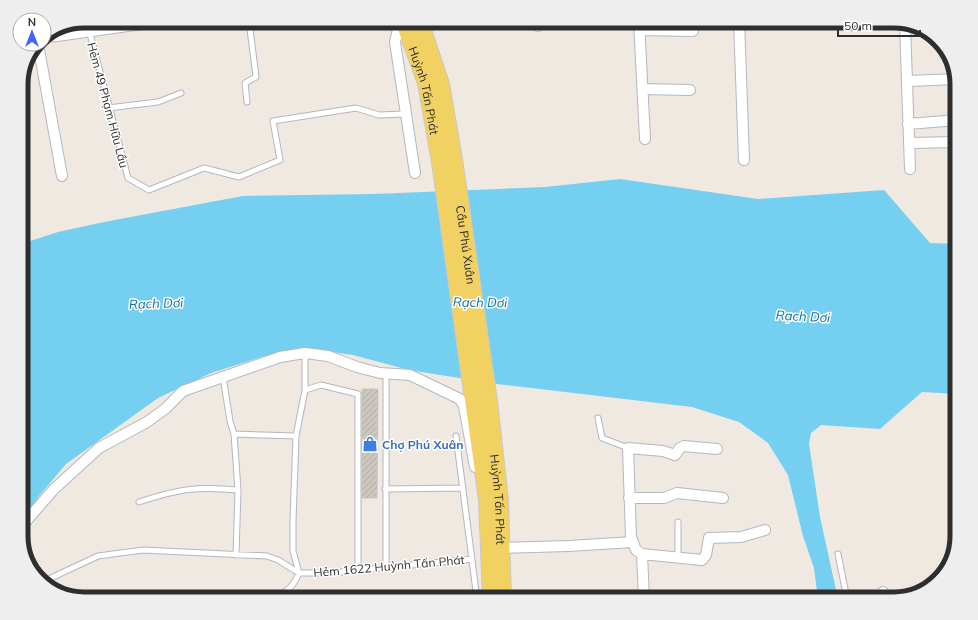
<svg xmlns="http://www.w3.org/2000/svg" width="978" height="620" font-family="Mulish,sans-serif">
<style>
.water{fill:#75cff0}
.building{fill:url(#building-hatch);stroke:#cbc5ba}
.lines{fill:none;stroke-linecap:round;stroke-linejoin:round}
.lane-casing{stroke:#b4b7c1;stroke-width:7}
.street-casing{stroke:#b4b7c1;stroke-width:12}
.secondary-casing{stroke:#b4b7c1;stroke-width:17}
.primary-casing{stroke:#c9c9c9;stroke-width:18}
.lane{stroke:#fff;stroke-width:5}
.street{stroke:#fff;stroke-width:10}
.secondary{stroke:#fff;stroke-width:15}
.primary{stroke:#f2d163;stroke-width:16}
.labels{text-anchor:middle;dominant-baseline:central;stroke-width:3;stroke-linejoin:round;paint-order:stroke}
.street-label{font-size:12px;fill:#2e2e2e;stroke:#fff}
.shop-label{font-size:12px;font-weight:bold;fill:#366cbe;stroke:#fff;text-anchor:start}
.water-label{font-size:13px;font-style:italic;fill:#0d6fa3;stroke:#fff}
.rim{fill:none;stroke:#2e2e2e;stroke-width:5}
</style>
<defs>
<pattern id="building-hatch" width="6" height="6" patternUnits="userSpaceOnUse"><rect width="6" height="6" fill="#cbc7bf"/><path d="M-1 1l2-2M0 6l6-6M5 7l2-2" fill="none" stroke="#afaba4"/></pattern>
</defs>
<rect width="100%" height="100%" fill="#efe9e1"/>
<path class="water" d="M 620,179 L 758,199 L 884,190 L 930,243 L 957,244 L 957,394 L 922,392 L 880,429 L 821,425 L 811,433 L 809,444 L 820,517 L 838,599 L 818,599 L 814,568 L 803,536 L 788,475 L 768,443 L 739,422 L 692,407 L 497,384 L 409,370 L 353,355 L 310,349 L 268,355 L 211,373 L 158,398 L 66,464 L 39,496 L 21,523 L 21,244 L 58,232 L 104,222 L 243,196 L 374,194 L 545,187 Z"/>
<path class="building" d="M 362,389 L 378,389 L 377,498 L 362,498 Z
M 660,591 L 709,591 L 709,599 L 660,599 Z"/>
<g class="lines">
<g class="lane-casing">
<path id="lane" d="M 89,30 L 128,178 L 149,190 L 204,168 L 239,177 L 280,160 L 273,121 L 356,108 L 379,115 L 405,114
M 247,102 L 245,83 L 256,77 L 249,21
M 108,108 L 158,102 L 181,93
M 305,353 L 305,390
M 223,377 L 230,421 L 234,434
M 598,418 L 602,438 L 628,448
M 456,436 L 477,599
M 385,489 L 463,488
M 139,502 C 178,489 197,486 238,490
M 838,554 L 847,599
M 236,555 L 238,490 L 234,434 L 296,436
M 678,558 L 678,522
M 386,568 L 386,373
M 51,578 L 98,556 L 143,550 L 267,556 L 278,560 L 299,573 L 331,573 L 472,559
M 255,599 C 278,594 289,597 299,573 L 293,551 L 293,520 L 296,436 L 305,390 L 321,385 L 358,394 L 358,570"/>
</g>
<g class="street-casing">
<path id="street" d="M 400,21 L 395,42 L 415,173
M 639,21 L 645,139
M 739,21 L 744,160
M 905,24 L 910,169
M 538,26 L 538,21
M 640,30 L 693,31
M 38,44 L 62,176
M 908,81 L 957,79
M 643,89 L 690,90
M 908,124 L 957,120
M 909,143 L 957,142
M 629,498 L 664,498 L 677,493 L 723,498
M 21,527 L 54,489 L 99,448 L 147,422 L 165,409 L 183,391 L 280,357 L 305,353 L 328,356 L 357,367 L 380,373 L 410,375 L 460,399 L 464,406 L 475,467
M 502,548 L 569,546 L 633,542
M 642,554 L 702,560 L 706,555 L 709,538 L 741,537 L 765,530
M 883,592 L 884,599
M 644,599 L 642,554 L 636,550 L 631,537 L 628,448 L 663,451 L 675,455 L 680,448 L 684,446 L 717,449"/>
</g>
<g class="secondary-casing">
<path id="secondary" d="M 53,34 L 145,21"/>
</g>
<g class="primary-casing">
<g id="primary">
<path id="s1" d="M 401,21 L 406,28 L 426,83 L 440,162 L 487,500 L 491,599"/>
<path id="s2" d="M 420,21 L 441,84 L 454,159 L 489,401 L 500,500 L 503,599"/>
</g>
</g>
<use href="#lane" class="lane"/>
<use href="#street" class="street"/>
<use href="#secondary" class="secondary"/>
<use href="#primary" class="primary"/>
</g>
<defs>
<g id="shop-bare" transform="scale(1.2)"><path d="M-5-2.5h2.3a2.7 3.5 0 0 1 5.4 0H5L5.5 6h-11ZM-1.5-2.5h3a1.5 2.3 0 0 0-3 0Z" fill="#3f7fe0" stroke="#fff" stroke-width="2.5" paint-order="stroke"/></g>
</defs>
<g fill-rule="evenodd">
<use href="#shop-bare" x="370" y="444"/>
</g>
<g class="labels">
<g class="street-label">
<text stroke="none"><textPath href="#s1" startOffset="74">Huỳnh Tấn Phát</textPath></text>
<text transform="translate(108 105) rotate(75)">Hẻm 49 Phạm Hữu Lầu</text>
<text stroke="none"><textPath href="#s2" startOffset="229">Cầu Phú Xuân</textPath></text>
<text stroke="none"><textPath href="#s2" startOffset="486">Huỳnh Tấn Phát</textPath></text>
<text transform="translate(389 566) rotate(-5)">Hẻm 1622 Huỳnh Tấn Phát</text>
</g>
<g class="shop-label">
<text x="382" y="444">Chợ Phú Xuân</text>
</g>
<g class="water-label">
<text transform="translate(480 302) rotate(1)">Rạch Dơi</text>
<text transform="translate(156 303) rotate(-2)">Rạch Dơi</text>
<text transform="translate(803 316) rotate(3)">Rạch Dơi</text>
</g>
</g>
<path d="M0 0H978V620H0ZM84 28H894A56 56 0 0 1 950 84V536A56 56 0 0 1 894 592H84A56 56 0 0 1 28 536V84A56 56 0 0 1 84 28Z" fill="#eee" fill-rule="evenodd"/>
<path class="rim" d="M84 28H894A56 56 0 0 1 950 84V536A56 56 0 0 1 894 592H84A56 56 0 0 1 28 536V84A56 56 0 0 1 84 28Z"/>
<g transform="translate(32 32)"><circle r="19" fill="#ffffff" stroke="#ababab"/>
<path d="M0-3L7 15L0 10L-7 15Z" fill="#4264fb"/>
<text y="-6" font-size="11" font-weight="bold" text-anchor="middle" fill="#2e2e2e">N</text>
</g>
<path d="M838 30v6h82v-6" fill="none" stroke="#2e2e2e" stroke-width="2"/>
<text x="844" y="30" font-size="12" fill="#2e2e2e" stroke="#ffffff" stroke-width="3" paint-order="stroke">50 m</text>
</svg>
